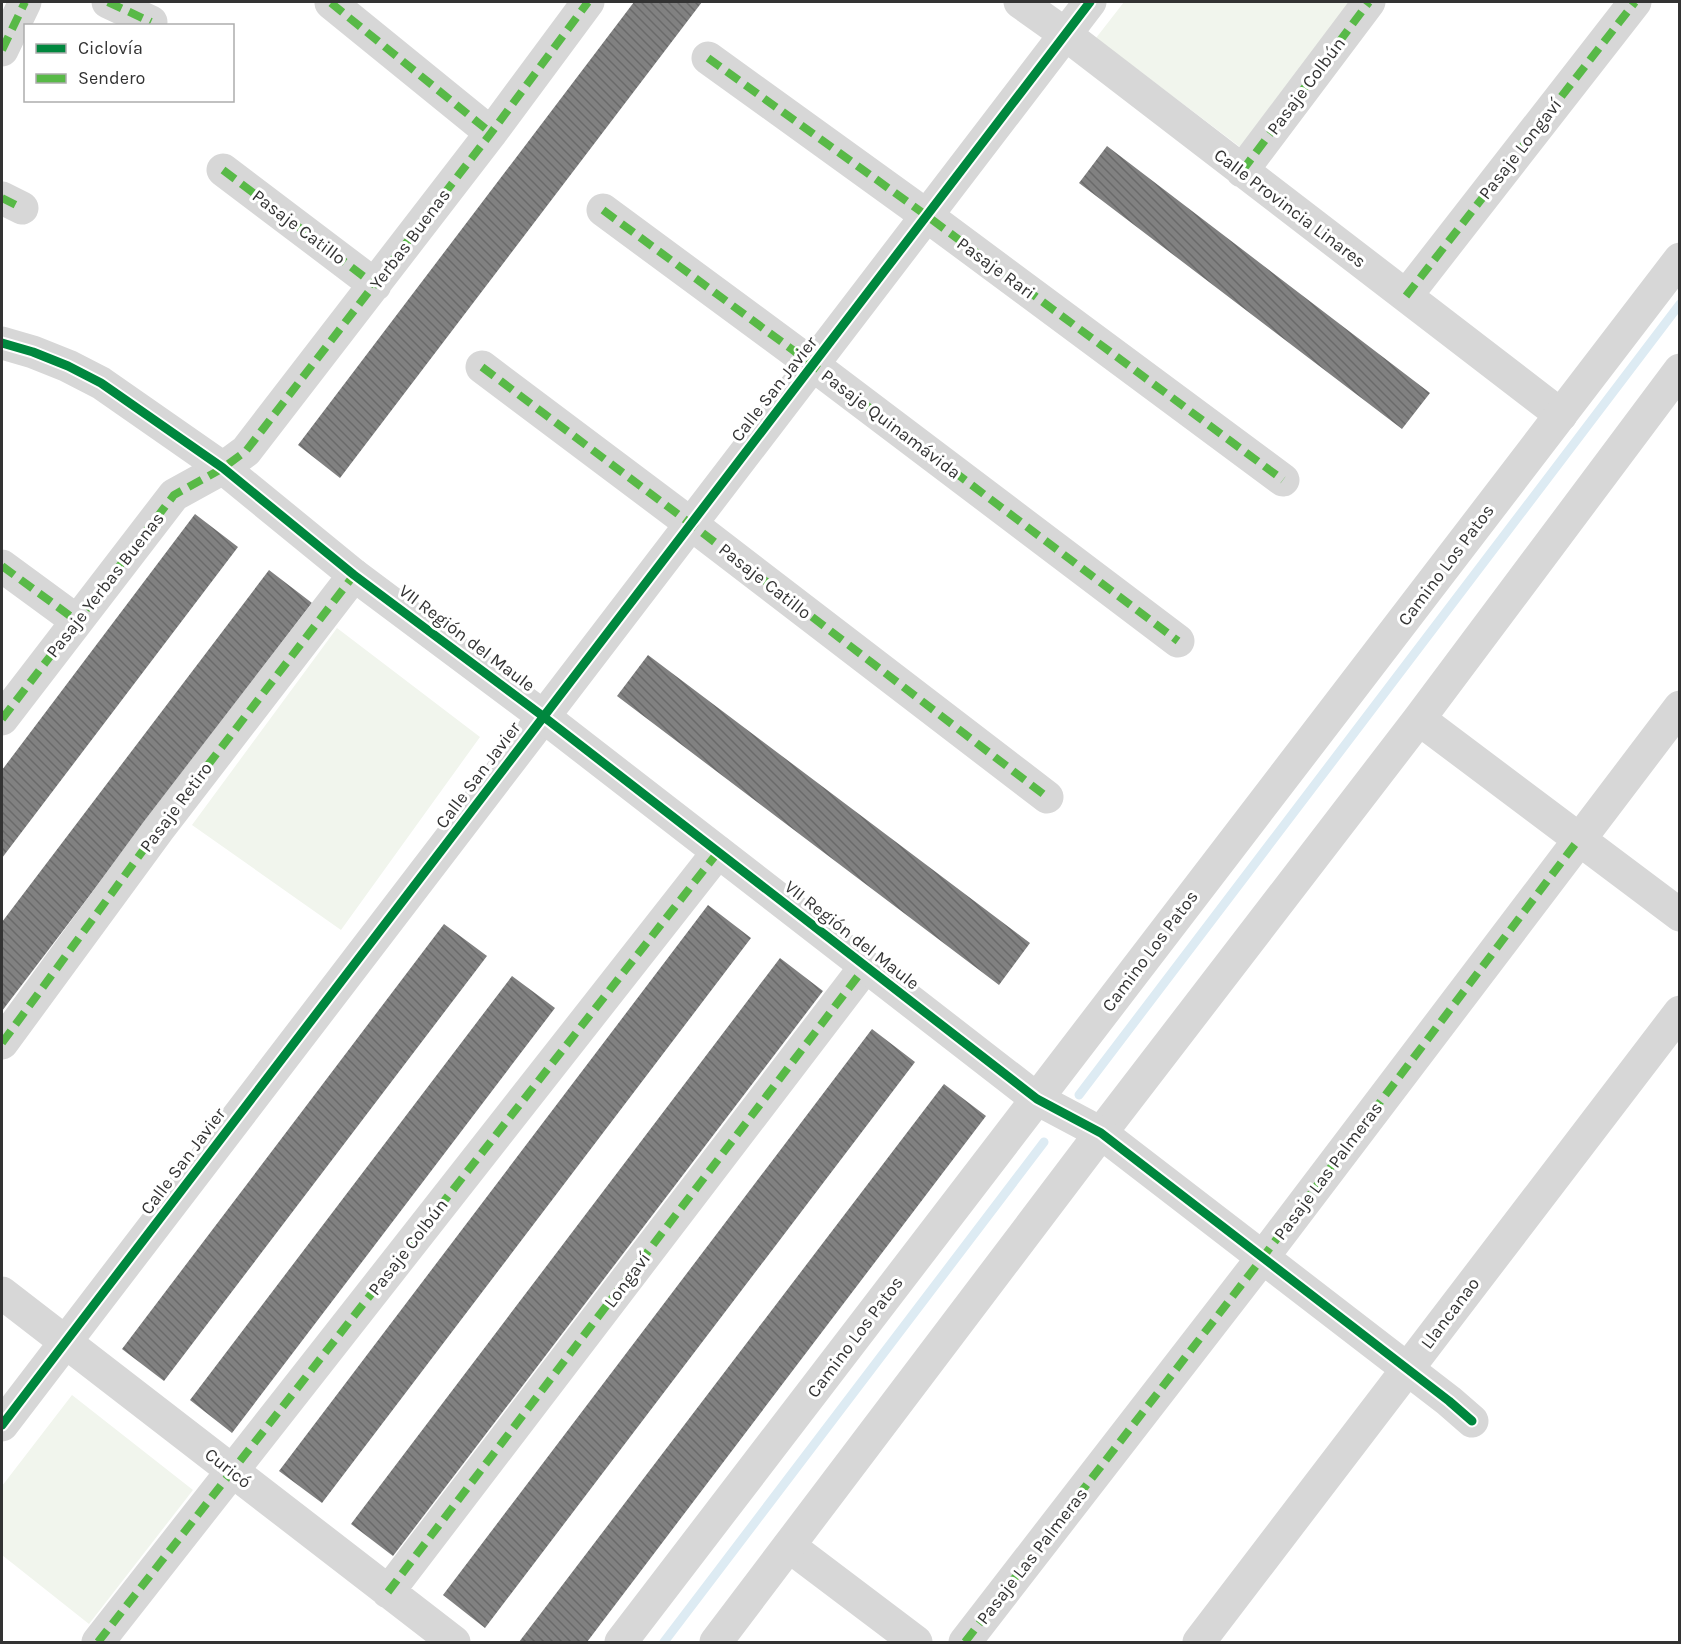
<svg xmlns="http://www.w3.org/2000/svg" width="1681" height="1644" font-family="Karla,sans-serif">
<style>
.green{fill:#f1f5ed}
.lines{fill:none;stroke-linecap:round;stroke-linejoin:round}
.stream{stroke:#ddebf3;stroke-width:9}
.building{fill:url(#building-back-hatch)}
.minor{stroke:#d7d7d7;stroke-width:33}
.tertiary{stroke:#d7d7d7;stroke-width:33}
.quiet{stroke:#58b947;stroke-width:8;stroke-dasharray:15 8;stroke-linecap:butt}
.cycleway-casing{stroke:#fff;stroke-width:13}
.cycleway{stroke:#00873e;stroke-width:9}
.labels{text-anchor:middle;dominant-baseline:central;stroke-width:6;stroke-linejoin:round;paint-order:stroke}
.street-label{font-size:18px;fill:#333;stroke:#fff}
</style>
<defs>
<pattern id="building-back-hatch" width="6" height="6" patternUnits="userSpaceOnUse" patternTransform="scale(1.5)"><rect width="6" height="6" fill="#818181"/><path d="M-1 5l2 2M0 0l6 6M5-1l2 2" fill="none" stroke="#6a6a6a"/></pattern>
</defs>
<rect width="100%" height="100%" fill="#fff"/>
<path class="green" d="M 1124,2 L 1350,2 L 1240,147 L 1096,38 Z
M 337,628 L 480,737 L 341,930 L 192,825 Z
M 72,1395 L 193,1490 L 89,1624 L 2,1555 L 2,1486 Z"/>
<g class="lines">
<path class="stream" d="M 1079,1095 L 1680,304
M 664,1642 L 1044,1142"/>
</g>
<path class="building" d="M 634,2 L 702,2 L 340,478 L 298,445 Z
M 1107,146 L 1430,393 L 1402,429 L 1079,183 Z
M 195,514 L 238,547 L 2,858 L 2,770 Z
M 269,570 L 312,603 L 2,1011 L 2,922 Z
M 648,655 L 1030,943 L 999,985 L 617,696 Z
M 708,905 L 751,938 L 322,1503 L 279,1471 Z
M 444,924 L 487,956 L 164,1381 L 122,1349 Z
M 780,958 L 823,991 L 393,1556 L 351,1524 Z
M 512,976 L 555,1008 L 232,1433 L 190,1400 Z
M 872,1029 L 915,1062 L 485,1628 L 443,1595 Z
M 944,1084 L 986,1116 L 825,1328 L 587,1642 L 519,1642 Z"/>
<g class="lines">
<path class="minor" d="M 108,2 L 151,22
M 1020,2 L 1065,34 L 1561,415
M 331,3 L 491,133
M 2,50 L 25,2
M 708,58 L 927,216 L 1283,480
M 223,170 L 375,285
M 1242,171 L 1369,2
M 2,198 L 22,208
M 603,210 L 813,365 L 1178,641
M 1406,296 L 1635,2
M 482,367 L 691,524 L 1047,797
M 2,566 L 77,621
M 2,719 L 174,495 L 223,468 L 246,451 L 491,133 L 588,2
M 1419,719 L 1680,915
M 2,1043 L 158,830 L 354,575
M 2,1293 L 454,1642
M 1472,1421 L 1449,1401 L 1101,1133 L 1419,719 L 1680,370
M 2,1425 L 1090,2
M 789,1546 L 916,1642
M 388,1592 L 865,967
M 98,1642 L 718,852
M 965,1642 L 1263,1257 L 1680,707
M 1199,1642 L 1680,1012"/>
<path class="tertiary" d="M 2,343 L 33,352 L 68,366 L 101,383 L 223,468 L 354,575 L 544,717 L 1037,1099 L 1101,1133 L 716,1642
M 621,1642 L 1680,259"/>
<path class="quiet" d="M 108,2 L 151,22
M 331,3 L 491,133
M 2,50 L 25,2
M 708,58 L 927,216 L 1283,480
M 223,170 L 375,285
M 1242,171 L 1369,2
M 2,198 L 22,208
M 603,210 L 813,365 L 1178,641
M 1406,296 L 1635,2
M 482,367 L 691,524 L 1047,797
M 2,566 L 77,621
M 2,719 L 174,495 L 223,468 L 246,451 L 491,133 L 588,2
M 2,1043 L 158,830 L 354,575
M 388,1592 L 865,967
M 98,1642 L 718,852
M 965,1642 L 1263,1257 L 1579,839"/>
<g class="cycleway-casing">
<path id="cycleway" d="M 2,343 L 33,352 L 68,366 L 101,383 L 223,468 L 354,575 L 544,717 L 1037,1099 L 1101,1133 L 1449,1401 L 1472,1421
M 2,1425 L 1090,2"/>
</g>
<use href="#cycleway" class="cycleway"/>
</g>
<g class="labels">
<g class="street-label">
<text transform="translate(1306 86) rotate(-53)">Pasaje Colbún</text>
<text transform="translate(1520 149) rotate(-52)">Pasaje Longaví</text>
<text transform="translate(1290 208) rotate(37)">Calle Provincia Linares</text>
<text transform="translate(299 227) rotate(37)">Pasaje Catillo</text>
<text transform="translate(410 239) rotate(-53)">Yerbas Buenas</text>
<text transform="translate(996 268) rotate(36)">Pasaje Rari</text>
<text transform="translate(774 389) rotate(-52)">Calle San Javier</text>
<text transform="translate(891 424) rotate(37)">Pasaje Quinamávida</text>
<text transform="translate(1446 565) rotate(-53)">Camino Los Patos</text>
<text transform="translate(765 581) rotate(38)">Pasaje Catillo</text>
<text transform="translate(105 585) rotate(-52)">Pasaje Yerbas Buenas</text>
<text transform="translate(467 638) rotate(37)">VII Región del Maule</text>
<text transform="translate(478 775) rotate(-53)">Calle San Javier</text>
<text transform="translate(176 807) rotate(-53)">Pasaje Retiro</text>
<text transform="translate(852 935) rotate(38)">VII Región del Maule</text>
<text transform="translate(1150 951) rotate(-53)">Camino Los Patos</text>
<text transform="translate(183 1161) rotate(-53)">Calle San Javier</text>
<text transform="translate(1328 1171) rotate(-53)">Pasaje Las Palmeras</text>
<text transform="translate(408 1247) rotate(-52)">Pasaje Colbún</text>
<text transform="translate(627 1280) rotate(-53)">Longaví</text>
<text transform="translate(1450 1313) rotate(-53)">Llancanao</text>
<text transform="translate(855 1337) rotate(-53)">Camino Los Patos</text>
<text transform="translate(228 1468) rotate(38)">Curicó</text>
<text transform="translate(1032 1556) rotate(-52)">Pasaje Las Palmeras</text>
</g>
</g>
<rect width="1681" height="1644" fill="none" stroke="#333333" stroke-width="6"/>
<rect x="24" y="24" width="210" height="78" fill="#ffffff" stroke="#adadad" stroke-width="1.5"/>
<rect x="36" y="44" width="30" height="9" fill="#00873e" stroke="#adadad" stroke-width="1.5"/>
<text x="78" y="54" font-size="18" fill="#333333">Ciclovía</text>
<rect x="36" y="74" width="30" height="9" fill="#58b947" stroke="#adadad" stroke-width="1.5"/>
<text x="78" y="84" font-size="18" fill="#333333">Sendero</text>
</svg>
